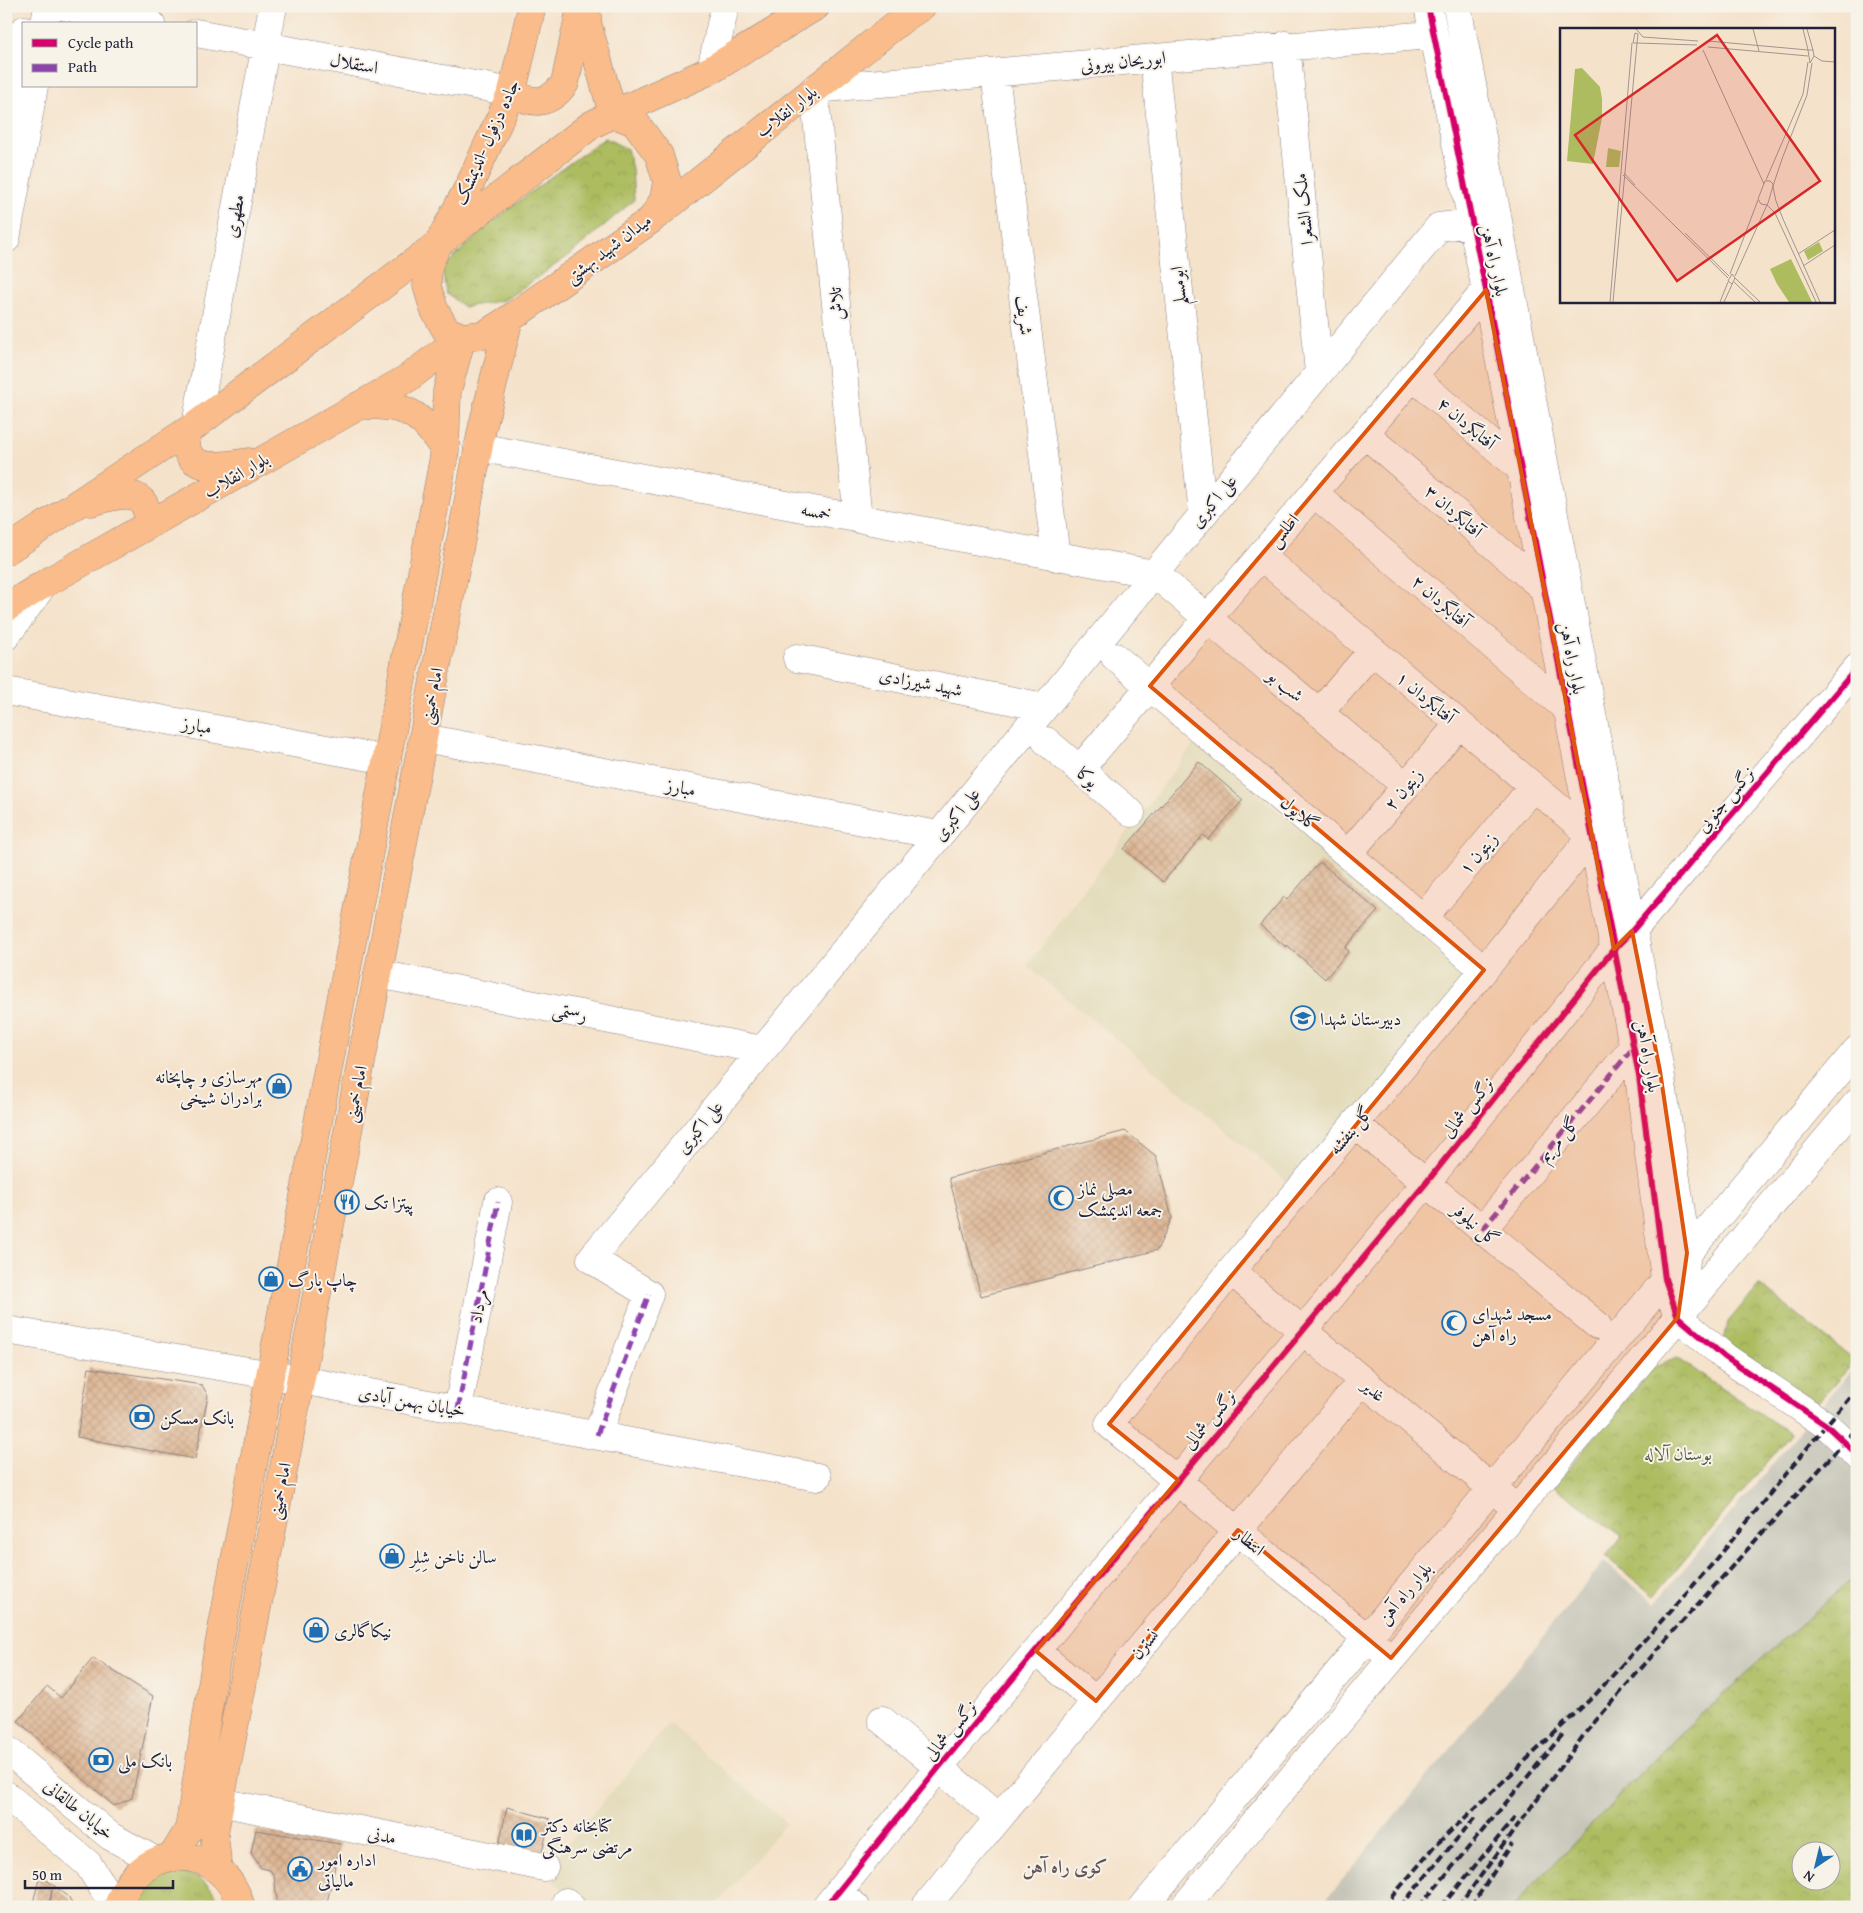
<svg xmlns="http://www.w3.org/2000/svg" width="1863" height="1913" font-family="'Gentium Book Plus',Amiri,serif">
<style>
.built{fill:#e3dbba}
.railway{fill:#c6c5b8;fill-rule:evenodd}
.grass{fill:url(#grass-tufts);stroke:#676f4d}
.park{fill:url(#park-crowns);stroke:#676f4d;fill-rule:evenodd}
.building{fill:url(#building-cross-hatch)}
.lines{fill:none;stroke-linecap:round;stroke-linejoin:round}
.minor-casing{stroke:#8c8282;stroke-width:29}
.major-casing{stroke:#8c8282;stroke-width:29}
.minor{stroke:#fff;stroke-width:28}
.major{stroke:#f9bc8a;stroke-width:28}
.rail{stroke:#22223b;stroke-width:4;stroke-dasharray:8 4;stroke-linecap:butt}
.quiet{stroke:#8e44ad;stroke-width:5;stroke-dasharray:10 5;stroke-linecap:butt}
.cycleway-casing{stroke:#f7f3e8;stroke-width:9}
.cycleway{stroke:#d6006c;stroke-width:6}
.marked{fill:#de560e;fill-opacity:0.2;stroke:#de560e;stroke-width:4;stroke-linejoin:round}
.labels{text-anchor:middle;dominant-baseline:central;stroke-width:4;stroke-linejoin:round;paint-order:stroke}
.street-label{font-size:18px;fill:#22223b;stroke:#f7f3e8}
.poi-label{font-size:18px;fill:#22223b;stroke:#f7f3e8;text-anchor:start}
.park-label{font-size:18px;fill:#525848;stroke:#f7f3e8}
.neighbourhood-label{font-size:19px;font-weight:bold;fill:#63555a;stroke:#f7f3e8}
.inset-road{fill:none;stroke:#a19591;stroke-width:1}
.view{fill:#d62828;fill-opacity:0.15;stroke:#d62828;stroke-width:2.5}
.inset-edge{fill:none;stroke:#22223b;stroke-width:2.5}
</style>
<defs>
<pattern id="grass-tufts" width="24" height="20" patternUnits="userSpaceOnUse" patternTransform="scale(1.25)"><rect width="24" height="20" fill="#acbc5f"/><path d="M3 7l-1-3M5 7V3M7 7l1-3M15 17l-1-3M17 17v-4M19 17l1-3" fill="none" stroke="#94a153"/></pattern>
<pattern id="park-crowns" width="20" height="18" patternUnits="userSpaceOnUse" patternTransform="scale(1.25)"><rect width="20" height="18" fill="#acbc5f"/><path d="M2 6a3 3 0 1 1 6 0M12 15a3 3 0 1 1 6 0" fill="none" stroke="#94a153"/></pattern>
<pattern id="building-cross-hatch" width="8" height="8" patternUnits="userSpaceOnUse" patternTransform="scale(1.25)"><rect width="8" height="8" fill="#ddb593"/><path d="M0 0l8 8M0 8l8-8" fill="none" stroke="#bd9b80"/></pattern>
</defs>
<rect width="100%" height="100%" fill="#f7f3e8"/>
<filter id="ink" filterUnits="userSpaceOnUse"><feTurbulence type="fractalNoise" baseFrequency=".02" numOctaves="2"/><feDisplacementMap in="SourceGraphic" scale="10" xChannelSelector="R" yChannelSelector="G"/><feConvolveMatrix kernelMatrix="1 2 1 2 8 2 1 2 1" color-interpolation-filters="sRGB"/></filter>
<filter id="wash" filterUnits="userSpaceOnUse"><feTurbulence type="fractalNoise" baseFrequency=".0096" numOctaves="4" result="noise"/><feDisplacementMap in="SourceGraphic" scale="20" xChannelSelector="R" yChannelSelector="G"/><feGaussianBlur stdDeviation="1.12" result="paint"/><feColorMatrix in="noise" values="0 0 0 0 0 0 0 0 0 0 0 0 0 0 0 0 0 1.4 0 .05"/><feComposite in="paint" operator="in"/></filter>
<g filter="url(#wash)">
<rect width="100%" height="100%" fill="#f5e2ca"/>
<path class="built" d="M 6,11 L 16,13 L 6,61 Z
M 1197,740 L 1470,980 L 1294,1188 L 1137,1056 L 1027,966 Z
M 669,1723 L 786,1823 L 714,1907 L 585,1907 L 543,1873 Z"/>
<path class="railway" d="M 1857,1364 L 1857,1907 L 1320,1907 L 1604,1562 L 1655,1603 ZM 1800,1850 L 1830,1850 L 1830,1880 L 1800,1880 Z"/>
<path class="grass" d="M 183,1872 C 205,1880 212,1884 220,1907 L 134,1907 L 141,1888 L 158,1873 Z"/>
<path class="park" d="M 605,138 L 627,149 L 632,169 L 634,200 L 568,256 L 505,300 L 464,307 L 446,293 L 442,269 C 488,221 550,177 605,138 Z
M 1759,1285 L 1855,1360 L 1817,1403 L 1724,1341 L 1728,1322 Z
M 1677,1358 L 1791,1434 L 1654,1596 L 1606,1557 L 1622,1536 L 1554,1486 L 1652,1368 Z
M 1857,1574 L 1857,1907 L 1514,1907 L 1524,1895 L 1677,1736 ZM 1800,1850 L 1830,1850 L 1830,1880 L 1800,1880 Z"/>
<g id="blocks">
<path class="building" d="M 1199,762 L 1243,800 L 1208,840 L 1203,835 L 1163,882 L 1124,849 Z
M 1320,862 L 1378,911 L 1345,948 L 1349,951 L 1325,979 L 1287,945 L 1286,947 L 1260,925 L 1284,897 L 1287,900 Z
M 1125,1131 L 1156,1156 L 1172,1218 L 1157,1250 L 981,1296 L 949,1178 Z
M 89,1368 L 202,1385 L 208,1396 L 195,1459 L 77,1437 Z
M 93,1658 L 153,1696 L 132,1798 L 114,1806 L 18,1721 L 47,1686 L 61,1698 Z
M 507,1807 L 550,1819 L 540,1861 L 498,1850 Z
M 256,1830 L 340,1844 L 326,1907 L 278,1907 L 274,1876 L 270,1870 L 261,1868 L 251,1853 Z
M 40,1875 L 69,1897 L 73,1907 L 50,1907 L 52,1890 L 48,1907 L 32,1907 Z"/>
</g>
</g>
<g filter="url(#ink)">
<use href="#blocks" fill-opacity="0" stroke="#8c8282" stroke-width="1"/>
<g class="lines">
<g class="minor-casing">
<path id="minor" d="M 63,6 L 151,24
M 1428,6 L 1486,290 L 1639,1076 L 1665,1279 L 1678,1317 L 1725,1357 L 1826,1425 L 1857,1454
M 1457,6 L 1660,1071 L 1687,1253 L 1679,1313
M 45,24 L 48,6
M 196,33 L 512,92
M 1286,45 L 1319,372
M 1154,58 L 1203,514
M 711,70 L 725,6
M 995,74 L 1056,557
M 6,127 L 24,30
M 6,239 L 34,86
M 1413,377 L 1521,469
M 196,425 L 273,6
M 1365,434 L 1544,589
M 478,447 L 1154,574
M 1314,493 L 1568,710
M 858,519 L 814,89 C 1020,71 1226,50 1433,35
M 1261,556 L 1592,836 L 1484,970 L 1231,1271 L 1109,1424 L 1391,1658
M 1167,584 L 1406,786
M 6,636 L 43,585
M 1115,657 L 1484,970
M 797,658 L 1044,707
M 6,691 L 387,760
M 1319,713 L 1372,651
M 424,738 L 938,835
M 1046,741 L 1131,813
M 1080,769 L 1486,290
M 1348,854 L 1459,724
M 1423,918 L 1533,787
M 378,974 L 762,1050
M 1355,1124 L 1597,1325
M 1482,1230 L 1633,1048
M 1231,1271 L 1506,1500
M 6,1330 L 301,1380 L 817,1477
M 458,1409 L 498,1202
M 597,1435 L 649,1294 L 591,1259 L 1439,227 L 1472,223
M 1036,1651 L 1096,1701
M 882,1720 L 999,1818
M 6,1749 L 110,1836 L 156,1861
M 6,1795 L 88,1864 L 115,1907
M 220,1802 L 544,1867
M 838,1892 L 856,1907
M 566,1902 L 571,1907
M 826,1907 L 939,1767 L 1426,1183 L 1614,949 L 1632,931 L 1857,668
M 925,1907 L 1362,1381
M 1143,1907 L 1857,1050
M 1184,1907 L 1857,1103"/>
</g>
<g class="major-casing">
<path id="major" d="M 586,6 L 588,26 L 613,114 L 711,70 L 816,6
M 512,92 C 533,106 550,104 565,83 L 581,6
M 657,215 L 904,18 L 922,6
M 360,405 C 405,404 421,412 445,451
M 187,431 C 179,476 222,466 249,462
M 91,502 C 117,495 149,483 148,525
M 6,551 L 196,425 L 438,244 L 591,125 L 613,114 L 635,122 L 659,155 L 667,181 L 664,199 L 652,219 L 509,319 L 484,335 L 462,337 L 446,330 L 434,309 L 427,286 L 428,266 L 438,244 L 470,184 L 512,92 L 532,6
M 6,608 L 44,584 L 408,378 L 462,337
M 172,1857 L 189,1829 L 215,1666 L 445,451 L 447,391 L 462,337
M 218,1870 L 214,1833 L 482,429 L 509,319
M 118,1907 C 137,1840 223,1840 241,1907"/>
</g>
<use href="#minor" class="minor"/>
<use href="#major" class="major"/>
<path class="rail" d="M 1383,1907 L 1437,1844 L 1596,1694 L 1716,1560 L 1826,1425 L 1857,1389
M 1400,1907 L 1477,1815
M 1419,1907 L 1564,1733
M 1441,1907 L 1517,1815
M 1458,1907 L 1586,1732 L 1671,1634 L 1857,1428
M 1471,1907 L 1512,1844"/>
<path class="quiet" d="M 1482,1230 L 1633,1048
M 458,1409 L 498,1202
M 597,1435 L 649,1294"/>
<g class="cycleway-casing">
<path id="cycleway" d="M 1428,6 L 1486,290 L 1639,1076 L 1665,1279 L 1678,1317 L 1725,1357 L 1826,1425 L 1857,1454
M 826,1907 L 939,1767 L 1426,1183 L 1614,949 L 1632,931 L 1857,668"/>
</g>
<use href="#cycleway" class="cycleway"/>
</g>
</g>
<path class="marked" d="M 1486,290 L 1614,949 L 1632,931 L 1660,1071 L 1687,1253 L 1678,1317 L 1391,1658 L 1238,1530 L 1096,1701 L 1036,1651 L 1178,1480 L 1109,1424 L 1484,970 L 1150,686 Z"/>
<defs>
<g id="school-ring" transform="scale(1.25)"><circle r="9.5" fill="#f7f3e8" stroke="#1f6fb2" stroke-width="1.5"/><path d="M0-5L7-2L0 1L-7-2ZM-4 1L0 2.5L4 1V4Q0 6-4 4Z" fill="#1f6fb2"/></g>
<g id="shop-ring" transform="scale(1.25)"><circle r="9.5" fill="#f7f3e8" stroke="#1f6fb2" stroke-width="1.5"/><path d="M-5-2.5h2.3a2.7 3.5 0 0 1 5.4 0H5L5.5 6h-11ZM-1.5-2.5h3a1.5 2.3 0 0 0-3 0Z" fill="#1f6fb2"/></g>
<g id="mosque-ring" transform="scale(1.25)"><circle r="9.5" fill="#f7f3e8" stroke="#1f6fb2" stroke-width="1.5"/><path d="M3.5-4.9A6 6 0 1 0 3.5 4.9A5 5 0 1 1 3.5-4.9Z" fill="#1f6fb2"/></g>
<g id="restaurant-ring" transform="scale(1.25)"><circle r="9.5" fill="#f7f3e8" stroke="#1f6fb2" stroke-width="1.5"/><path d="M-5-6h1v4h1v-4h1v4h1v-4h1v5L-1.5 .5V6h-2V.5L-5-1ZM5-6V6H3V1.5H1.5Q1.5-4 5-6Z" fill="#1f6fb2"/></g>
<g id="bank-ring" transform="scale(1.25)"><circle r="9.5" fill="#f7f3e8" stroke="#1f6fb2" stroke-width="1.5"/><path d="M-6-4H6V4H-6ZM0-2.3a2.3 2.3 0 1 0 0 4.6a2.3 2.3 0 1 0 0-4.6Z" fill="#1f6fb2"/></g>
<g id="library-ring" transform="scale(1.25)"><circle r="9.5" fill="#f7f3e8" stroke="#1f6fb2" stroke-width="1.5"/><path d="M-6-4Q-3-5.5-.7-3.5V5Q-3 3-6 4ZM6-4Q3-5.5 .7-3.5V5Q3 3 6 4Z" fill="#1f6fb2"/></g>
<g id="civic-ring" transform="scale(1.25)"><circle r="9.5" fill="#f7f3e8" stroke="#1f6fb2" stroke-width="1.5"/><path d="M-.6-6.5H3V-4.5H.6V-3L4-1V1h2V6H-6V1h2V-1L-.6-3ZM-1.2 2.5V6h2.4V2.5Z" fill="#1f6fb2"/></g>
</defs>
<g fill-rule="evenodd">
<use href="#school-ring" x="1303" y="1018"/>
<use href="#shop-ring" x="279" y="1086"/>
<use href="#mosque-ring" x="1061" y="1198"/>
<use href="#restaurant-ring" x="347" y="1202"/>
<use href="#shop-ring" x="271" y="1279"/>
<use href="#mosque-ring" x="1454" y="1323"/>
<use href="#bank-ring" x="142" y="1417"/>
<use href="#shop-ring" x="392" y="1556"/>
<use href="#shop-ring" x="316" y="1630"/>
<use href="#bank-ring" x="101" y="1760"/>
<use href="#library-ring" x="524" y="1835"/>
<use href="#civic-ring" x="300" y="1869"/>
</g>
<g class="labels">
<g class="street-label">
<text transform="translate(1123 61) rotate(-6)">ابوریحان بیرونی</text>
<text transform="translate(354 63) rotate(10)">استقلال</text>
<text transform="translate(786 111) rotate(-38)">بلوار انقلاب</text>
<text transform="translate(486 142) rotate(-66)">جاده دزفول -اندیمشک</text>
<text transform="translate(1303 209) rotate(-96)">ملک الشعرا</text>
<text transform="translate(234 216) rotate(-80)">مطهری</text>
<text transform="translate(608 248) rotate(-37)">میدان شهید بهشتی</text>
<text transform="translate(1495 260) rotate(78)">بلوار راه آهن</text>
<text transform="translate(1178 286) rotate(-96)">ابومسلم</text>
<text transform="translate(836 304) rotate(-96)">تلاش</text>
<text transform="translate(1025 315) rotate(83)">شریف</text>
<text transform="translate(1467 423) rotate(40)">آفتابگردان ۴</text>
<text transform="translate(236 475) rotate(-30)">بلوار انقلاب</text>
<text transform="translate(1213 501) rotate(-51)">علی اکبری</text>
<text transform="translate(816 511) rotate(11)">خمسه</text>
<text transform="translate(1454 511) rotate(41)">آفتابگردان ۳</text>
<text transform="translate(1283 530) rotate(-50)">اطلس</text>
<text transform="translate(1441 601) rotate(41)">آفتابگردان ۲</text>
<text transform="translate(1573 658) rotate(79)">بلوار راه آهن</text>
<text transform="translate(921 682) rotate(11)">شهید شیرزادی</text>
<text transform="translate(1286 685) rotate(40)">شب بو</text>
<text transform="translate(431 696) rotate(-79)">امام خمینی</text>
<text transform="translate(1426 697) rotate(40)">آفتابگردان ۱</text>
<text transform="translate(197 725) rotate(10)">مبارز</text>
<text transform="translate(1088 777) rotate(40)">یوکا</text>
<text transform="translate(681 787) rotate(11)">مبارز</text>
<text transform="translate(1403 789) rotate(-50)">زیتون ۲</text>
<text transform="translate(1725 799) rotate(-50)">نرگس جنوبی</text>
<text transform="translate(1300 813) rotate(40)">گلایول</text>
<text transform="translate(956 814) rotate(-51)">علی اکبری</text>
<text transform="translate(1478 853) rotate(-50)">زیتون ۱</text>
<text transform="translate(570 1012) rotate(11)">رستمی</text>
<text transform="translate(1649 1056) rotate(80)">بلوار راه آهن</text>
<text transform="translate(355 1094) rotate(-79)">امام خمینی</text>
<text transform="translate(1467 1107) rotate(-51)">نرگس شمالی</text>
<text transform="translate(699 1127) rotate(-51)">علی اکبری</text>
<text transform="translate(1350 1130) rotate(-50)">گل بنفشه</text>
<text transform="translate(1558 1139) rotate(-50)">گل مریم</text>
<text transform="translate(1476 1224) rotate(40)">گل نیلوفر</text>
<text transform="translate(478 1306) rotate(-79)">مرداد</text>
<text transform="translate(1374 1390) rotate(40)">غدیر</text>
<text transform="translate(412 1401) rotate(10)">خیابان بهمن آبادی</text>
<text transform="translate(1209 1419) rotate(-50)">نرگس شمالی</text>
<text transform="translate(279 1491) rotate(-79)">امام خمینی</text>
<text transform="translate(1250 1541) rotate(40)">انتظار</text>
<text transform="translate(1404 1593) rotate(-50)">بلوار راه آهن</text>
<text transform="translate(1144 1644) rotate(-50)">نسترن</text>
<text transform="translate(950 1730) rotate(-50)">نرگس شمالی</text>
<text transform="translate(79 1809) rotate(39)">خیابان طالقانی</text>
<text transform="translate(382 1835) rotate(11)">مدنی</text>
</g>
<g class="poi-label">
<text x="1320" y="1018">دبیرستان شهدا</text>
<text x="262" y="1076" text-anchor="end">مهرسازی و چاپخانه<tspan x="262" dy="21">برادران شیخی</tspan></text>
<text x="1078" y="1188">مصلی نماز<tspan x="1078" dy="21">جمعه اندیمشک</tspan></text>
<text x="364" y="1202">پیتزا تک</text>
<text x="288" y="1279">چاپ پارگ</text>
<text x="1472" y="1313">مسجد شهدای<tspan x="1472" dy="21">راه آهن</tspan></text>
<text x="160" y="1417">بانک مسکن</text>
<text x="410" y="1556">سالن ناخن شِلِر</text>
<text x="334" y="1630">نیکاگالری</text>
<text x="118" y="1760">بانک ملی</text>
<text x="542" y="1825">کتابخانه دکتر<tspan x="542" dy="21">مرتضی سرهنگی</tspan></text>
<text x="318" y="1859">اداره امور<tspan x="318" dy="21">مالیاتی</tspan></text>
</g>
<g class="park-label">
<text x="1678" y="1453">بوستان آلاله</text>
</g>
<g class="neighbourhood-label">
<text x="1065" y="1866">کوی راه آهن</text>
</g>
</g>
<g transform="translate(1560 28)">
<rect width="275" height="275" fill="#f5e2ca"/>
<path d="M 22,40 L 40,59 L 42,71 L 42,90 L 33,136 L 7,133 L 15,41 ZM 48,120 L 61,123 L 59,139 L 46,139 ZM 259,214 L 263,223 L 248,232 L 244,223 ZM 231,231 L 252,274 L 229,274 L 217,256 L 210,241 Z" fill="#acbc5f"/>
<path class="inset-road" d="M 76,1 L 83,9 L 138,13M 193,1 L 199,23M 243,1 L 248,22M 247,1 L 253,22 L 254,28 L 250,35 L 248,22 L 253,22M 148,13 L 248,22M 77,15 L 137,17M 148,19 L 248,28M 143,22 L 204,156M 254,28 L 262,33 L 275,34M 252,35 L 247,67 L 222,131 L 213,158 L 208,175 L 207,177 L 201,176 L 198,171 L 205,153 L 210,153 L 213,156 L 213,158 L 214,164 L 216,173 L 223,191 L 260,274M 64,145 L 75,157M 63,147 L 168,250M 206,152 L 243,66 L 248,34M 125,205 L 169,248M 238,226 L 275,202M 243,238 L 275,217M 170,246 L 198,172M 175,248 L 207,177 L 215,185 L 256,274M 175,250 L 200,274M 174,254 L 195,274M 50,274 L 72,15M 53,274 L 77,15 L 78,6 L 75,5 L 73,15 L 77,15M 160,274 L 168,254M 164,274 L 175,250 L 172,246 L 168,253 L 172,256"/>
<path class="view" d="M 157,7 L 260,153 L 117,253 L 15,107 Z"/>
<rect width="275" height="275" class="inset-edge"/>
</g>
<rect width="1863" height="1913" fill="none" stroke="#f7f3e8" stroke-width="25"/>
<rect x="22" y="22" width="175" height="65" fill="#f7f3e8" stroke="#a29fa3"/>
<rect x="32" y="39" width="25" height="8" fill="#d6006c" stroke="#a29fa3"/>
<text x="68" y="48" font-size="15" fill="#22223b">Cycle path</text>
<rect x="32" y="64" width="25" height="8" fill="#8e44ad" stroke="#a29fa3"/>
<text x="68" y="72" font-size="15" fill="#22223b">Path</text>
<g transform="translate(1816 1866) rotate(215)"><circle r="24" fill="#f7f3e8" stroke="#a29fa3"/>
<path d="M0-4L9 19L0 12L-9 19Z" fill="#1f6fb2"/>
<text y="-8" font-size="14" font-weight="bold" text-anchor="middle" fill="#22223b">N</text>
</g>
<path d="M25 1880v8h148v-8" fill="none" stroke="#22223b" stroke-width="2.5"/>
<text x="32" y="1880" font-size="15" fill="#22223b" stroke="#f7f3e8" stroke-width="4" paint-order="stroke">50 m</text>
</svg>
